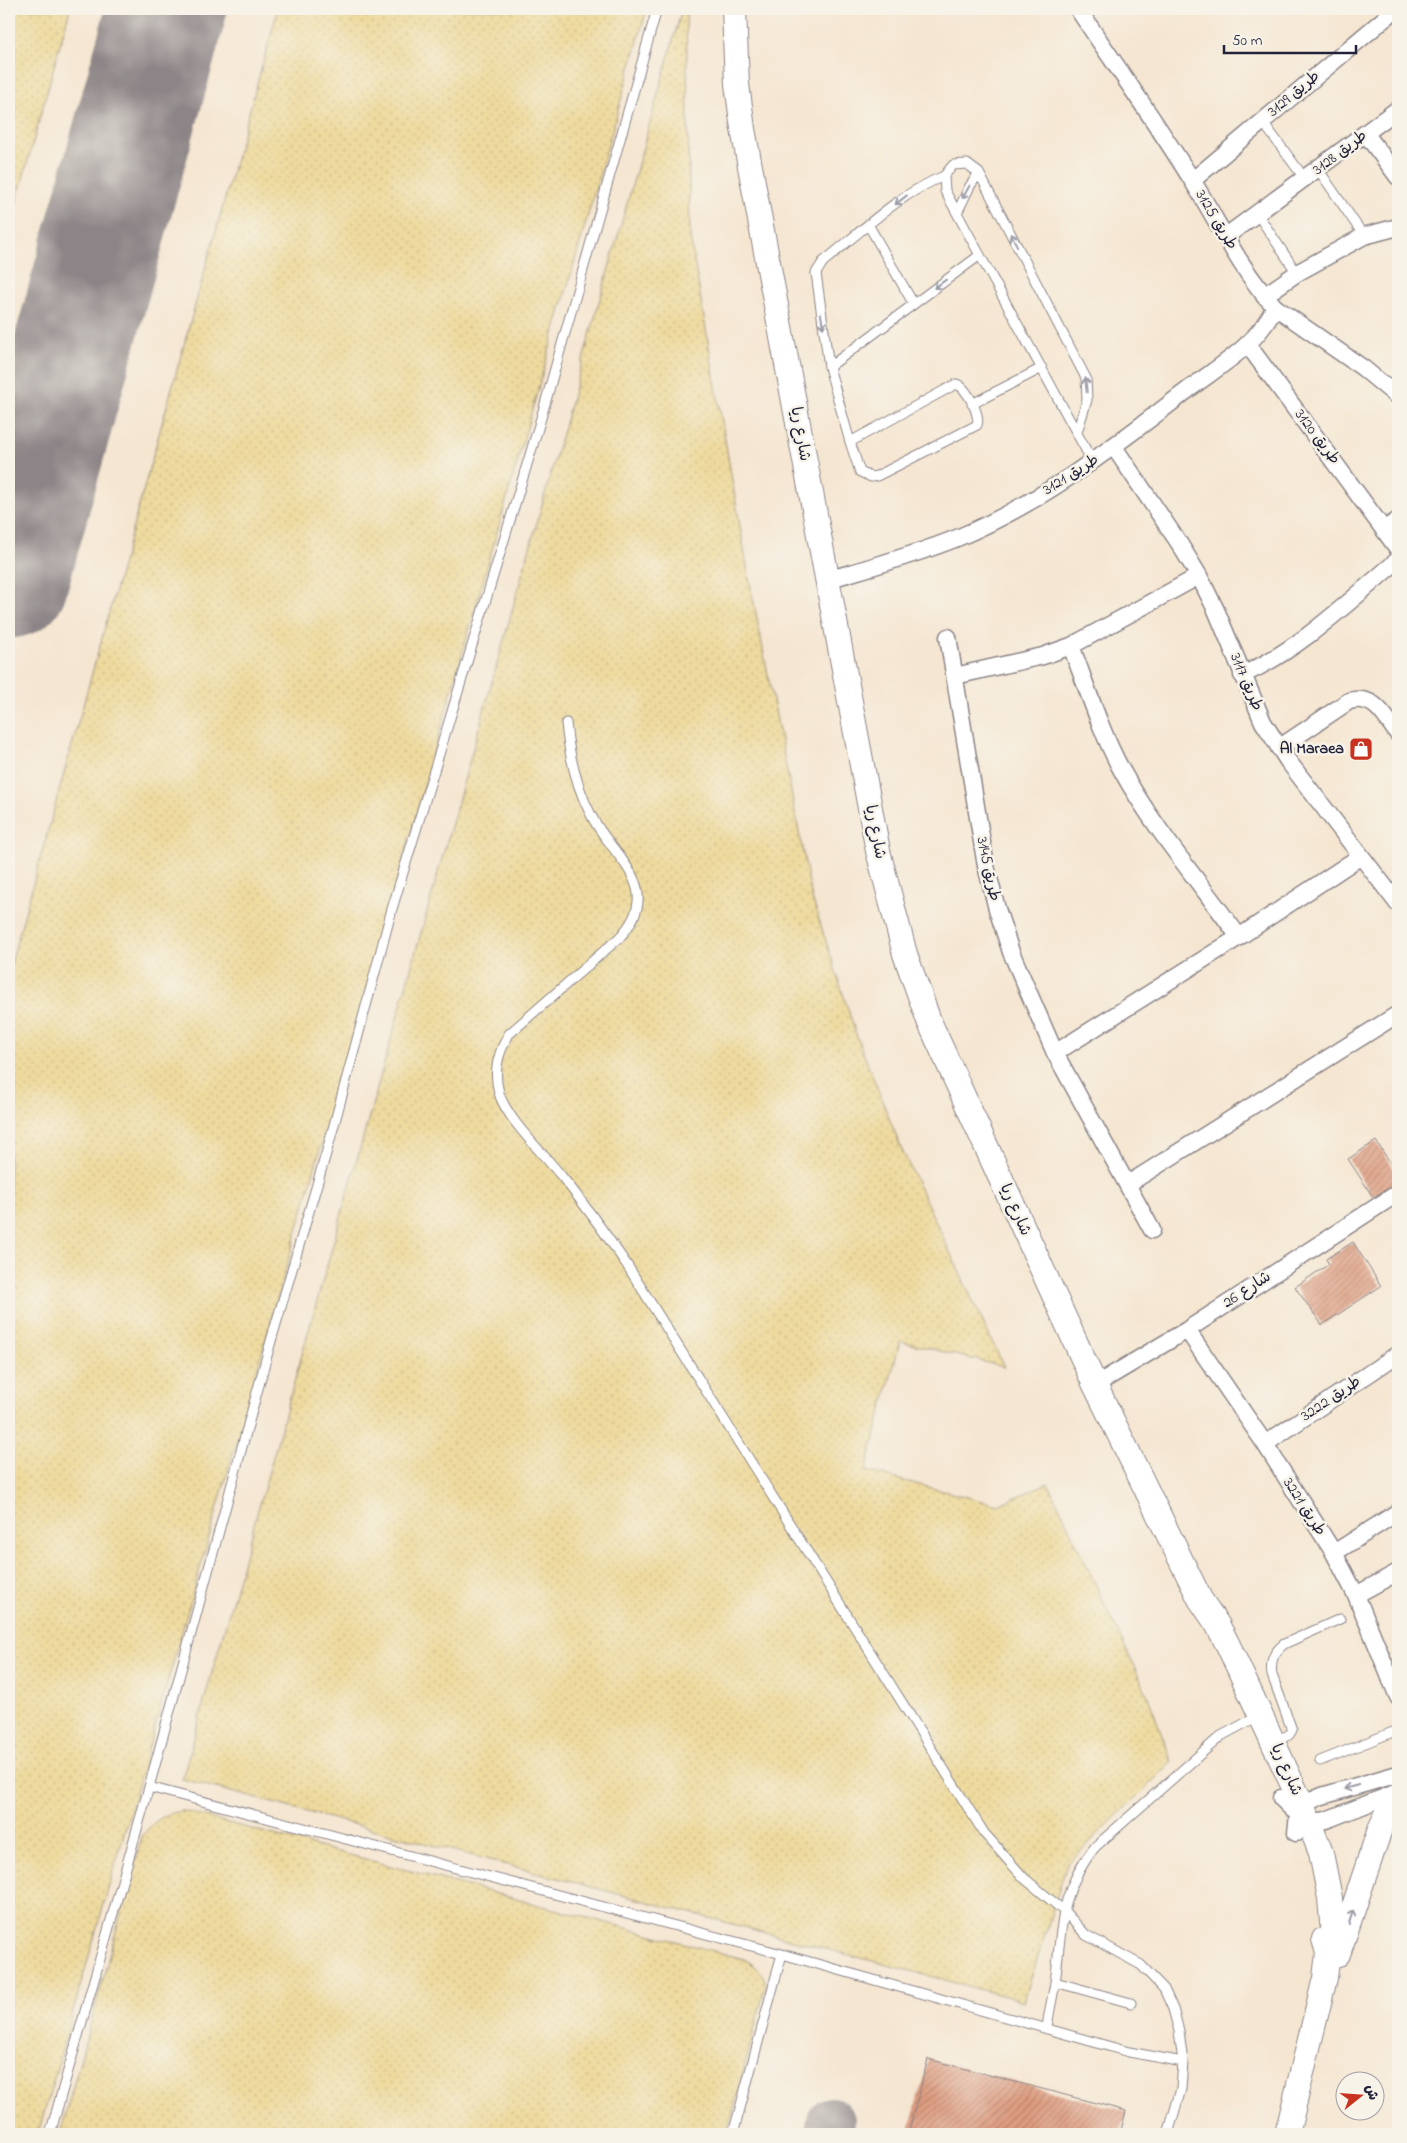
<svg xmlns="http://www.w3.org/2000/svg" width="1407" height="2143" font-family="'Indie Flower','Playpen Sans Arabic',sans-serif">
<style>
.sand{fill:url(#sand-dots);stroke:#887e6c}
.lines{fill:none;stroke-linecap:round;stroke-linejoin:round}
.taxiway{stroke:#8c8486;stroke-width:48}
.runway{stroke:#8c8486;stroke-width:119}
.building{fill:url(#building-hatch)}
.service-casing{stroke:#8c8486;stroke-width:11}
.minor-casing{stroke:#8c8486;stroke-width:19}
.secondary-casing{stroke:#8c8486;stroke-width:26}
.service{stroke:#fff;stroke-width:9}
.minor{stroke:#fff;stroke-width:16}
.secondary{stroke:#fff;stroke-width:24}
.oneway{stroke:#9c9ca7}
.labels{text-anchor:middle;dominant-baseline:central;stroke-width:5;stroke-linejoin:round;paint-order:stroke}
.street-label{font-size:16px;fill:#22223b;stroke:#f7f3e8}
.poi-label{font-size:16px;font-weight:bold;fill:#22223b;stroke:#f7f3e8;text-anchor:end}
</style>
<defs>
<pattern id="sand-dots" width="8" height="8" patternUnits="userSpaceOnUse" patternTransform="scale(1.25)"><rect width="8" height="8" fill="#eeda9e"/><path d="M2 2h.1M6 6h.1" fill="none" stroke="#ccbb89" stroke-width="1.8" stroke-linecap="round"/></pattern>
<pattern id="building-hatch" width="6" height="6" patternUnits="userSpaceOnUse" patternTransform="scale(1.25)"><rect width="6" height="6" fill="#de9c80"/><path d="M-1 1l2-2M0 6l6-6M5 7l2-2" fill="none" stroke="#b47f6a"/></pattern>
</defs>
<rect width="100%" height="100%" fill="#f7f3e8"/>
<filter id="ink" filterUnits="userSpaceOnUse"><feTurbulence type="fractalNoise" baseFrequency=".02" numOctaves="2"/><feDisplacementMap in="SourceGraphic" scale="10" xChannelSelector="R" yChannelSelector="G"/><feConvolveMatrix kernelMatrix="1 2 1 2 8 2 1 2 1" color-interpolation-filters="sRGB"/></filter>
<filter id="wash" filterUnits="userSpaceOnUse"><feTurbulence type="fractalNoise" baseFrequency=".0096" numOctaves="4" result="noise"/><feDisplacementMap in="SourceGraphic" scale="20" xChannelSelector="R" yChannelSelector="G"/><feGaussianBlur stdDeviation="1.12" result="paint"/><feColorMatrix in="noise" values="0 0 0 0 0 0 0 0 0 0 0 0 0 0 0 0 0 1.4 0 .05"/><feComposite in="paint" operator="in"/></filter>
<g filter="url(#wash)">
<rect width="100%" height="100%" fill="#f5e6d1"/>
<path class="sand" d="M 9,9 L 70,9 L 9,229 Z
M 278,9 L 647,9 L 38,2134 L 9,2134 L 9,970 Z
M 682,9 L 686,9 L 690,237 L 749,578 L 812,898 L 857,1037 L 901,1148 L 1004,1367 L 900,1341 L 866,1471 L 998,1505 L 1048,1483 L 1147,1694 L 1172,1762 L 1067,1864 L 1024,2001 L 182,1779 Z
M 183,1811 L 744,1959 C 756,1966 762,1970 766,1984 L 727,2134 L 60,2134 L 142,1837 C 153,1821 164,1813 183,1811 Z"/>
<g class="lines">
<path class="taxiway" d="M 829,2134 L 831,2121"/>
<path class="runway" d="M 9,579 L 167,9"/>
</g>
<g id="blocks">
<path class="building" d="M 1376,1141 L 1398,1175 L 1398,1183 L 1373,1197 L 1348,1159 Z
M 1353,1242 L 1381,1286 L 1322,1325 L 1295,1287 L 1329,1264 L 1326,1259 Z
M 928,2059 L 1126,2111 L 1120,2134 L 908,2134 Z"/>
</g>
</g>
<g filter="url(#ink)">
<use href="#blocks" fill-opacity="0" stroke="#8c8486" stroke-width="1"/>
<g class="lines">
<g class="service-casing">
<path id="service" d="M 1262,121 L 1305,179
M 1318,169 L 1364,236
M 957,213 L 970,186 L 979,173
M 1258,215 L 1297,273
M 869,226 L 913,303
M 829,367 L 980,255
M 956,384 C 966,386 981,415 977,425 L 877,476 L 871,477 L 860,472 L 850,442 Z
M 972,404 L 1042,368
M 1077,432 L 1087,400 L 1086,378 L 979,173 L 967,164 L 953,165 L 944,176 L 945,191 L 1092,461
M 850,442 L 829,367 L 816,273 L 823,262 C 861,232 898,194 944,176
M 566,723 C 569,755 576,786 591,815 C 613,859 667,887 619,938 L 509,1034 C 498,1053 493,1071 499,1093 C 507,1120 545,1155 563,1178 C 586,1206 607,1236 627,1265 L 984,1833 L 1024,1878 L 1064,1911 L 1086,1935 L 1141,1965 L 1164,1989 L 1173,2009 L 1179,2031 L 1183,2062 L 1181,2089 L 1168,2134
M 1274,1741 L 1289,1735 L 1292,1730 L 1272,1675 C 1270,1661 1273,1653 1284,1644 L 1340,1619
M 1320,1761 L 1398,1730
M 149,1787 L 782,1954 L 1129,2052 L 1183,2062
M 1055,1982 L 1131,2003
M 1047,2028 C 1049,2010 1054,1993 1056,1975 C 1062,1922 1061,1890 1095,1847 L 1221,1736 L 1249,1721
M 50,2134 L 149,1787 L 271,1341 L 330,1140 L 392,909 L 539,425 L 657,9
M 733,2134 L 782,1954"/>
</g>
<g class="minor-casing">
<path id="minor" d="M 1078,9 C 1116,66 1156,122 1192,180 C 1219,223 1240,270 1275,307 L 1363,368 L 1398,397
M 1366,134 L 1398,177
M 1193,180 L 1396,9
M 1225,237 L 1398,109
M 1264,296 L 1297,273 L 1364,236 L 1398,227
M 1248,345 L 1398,549
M 1114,447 L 1179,543 L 1199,576 L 1216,610 L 1263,722 L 1288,761 L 1398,904
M 1385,529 L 1398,520
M 827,580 C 871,567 915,555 957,538 C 1042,503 1116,445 1189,389 C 1222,364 1256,346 1275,307
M 948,637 L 986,866 L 997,909 L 1011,952 L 1055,1053 L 1152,1230
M 1071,646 C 1087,687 1100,730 1121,769 C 1152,826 1201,884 1239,937
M 1242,675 C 1301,649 1349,601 1398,560
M 955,676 L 1043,656 L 1071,646 L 1199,576
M 1279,748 L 1349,701 C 1375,694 1384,716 1398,734
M 1055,1053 L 1239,937 L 1361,856
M 1128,1184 L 1398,1014
M 1187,1330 L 1265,1444 L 1334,1553 L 1356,1595 L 1398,1697
M 1095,1385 L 1187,1330 L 1398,1193
M 1265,1444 L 1398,1354
M 1334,1553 L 1398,1512
M 1356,1595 L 1398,1572
M 1281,1798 C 1294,1811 1305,1825 1326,1820 L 1398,1792
M 1296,1833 L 1298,1815 L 1308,1802 L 1322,1796 L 1398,1774"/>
</g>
<g class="secondary-casing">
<path id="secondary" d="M 734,9 L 737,84 L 743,129 L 878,851 L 905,954 L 929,1021 L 1095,1385 L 1200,1599 L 1217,1624 L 1228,1645 L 1303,1807 L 1321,1853 L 1330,1898 L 1332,1922 L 1333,1937 L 1328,1953
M 1338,1954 L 1380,1829 L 1391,1806 L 1398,1798
M 1287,2134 L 1325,1978 L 1328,1953 L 1324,1939"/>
</g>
<use href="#service" class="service"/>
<use href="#minor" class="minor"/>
<use href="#secondary" class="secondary"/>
</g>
<defs><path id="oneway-shaft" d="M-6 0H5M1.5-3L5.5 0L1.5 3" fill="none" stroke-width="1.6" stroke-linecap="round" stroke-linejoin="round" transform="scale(1.25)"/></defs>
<g class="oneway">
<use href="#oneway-shaft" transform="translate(966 192) rotate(119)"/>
<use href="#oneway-shaft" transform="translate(901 200) rotate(142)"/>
<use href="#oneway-shaft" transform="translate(1014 240) rotate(-118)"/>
<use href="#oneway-shaft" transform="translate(940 284) rotate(144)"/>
<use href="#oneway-shaft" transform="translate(822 321) rotate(81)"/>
<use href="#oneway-shaft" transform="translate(1086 385) rotate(-96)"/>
<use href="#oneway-shaft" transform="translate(1351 1787) rotate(164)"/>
<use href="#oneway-shaft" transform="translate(1351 1917) rotate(-72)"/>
</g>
</g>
<defs>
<g id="shop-square" transform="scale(1.25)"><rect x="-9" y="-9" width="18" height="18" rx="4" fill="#c8321e" stroke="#f7f3e8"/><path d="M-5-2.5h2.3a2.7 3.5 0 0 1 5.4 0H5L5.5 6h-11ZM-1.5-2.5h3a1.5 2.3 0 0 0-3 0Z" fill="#fff"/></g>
</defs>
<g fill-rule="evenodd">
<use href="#shop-square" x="1361" y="749"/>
</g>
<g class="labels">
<g class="street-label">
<text transform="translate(1294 94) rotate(-40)">طريق 3129</text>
<text transform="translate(1340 153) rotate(-37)">طريق 3128</text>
<text transform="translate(1216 220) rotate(59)">طريق 3125</text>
<text transform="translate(800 434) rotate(80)">شارع ريا</text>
<text transform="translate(1317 437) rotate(53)">طريق 3120</text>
<text transform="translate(1071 475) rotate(-32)">طريق 3121</text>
<text transform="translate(1246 682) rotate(67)">طريق 3117</text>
<text transform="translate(875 832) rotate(79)">شارع ريا</text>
<text transform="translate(988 869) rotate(78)">طريق 3145</text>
<text transform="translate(1015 1210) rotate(66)">شارع ريا</text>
<text transform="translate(1247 1290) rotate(-33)">شارع 26</text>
<text transform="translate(1331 1399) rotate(-34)">طريق 3222</text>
<text transform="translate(1304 1507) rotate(57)">طريق 3221</text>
<text transform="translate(1286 1770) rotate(66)">شارع ريا</text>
</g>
<g class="poi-label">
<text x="1344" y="749">Al Maraea</text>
</g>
</g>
<rect width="1407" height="2143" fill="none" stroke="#f7f3e8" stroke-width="30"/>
<g transform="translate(1360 2096) rotate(73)"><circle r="24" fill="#f7f3e8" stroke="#a29fa3"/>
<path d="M0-4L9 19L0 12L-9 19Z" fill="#c8321e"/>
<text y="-8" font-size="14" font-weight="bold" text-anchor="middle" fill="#22223b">ش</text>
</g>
<path d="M1224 45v8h132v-8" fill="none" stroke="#22223b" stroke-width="2.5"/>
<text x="1232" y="45" font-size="15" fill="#22223b" stroke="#f7f3e8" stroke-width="4" paint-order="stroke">50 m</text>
</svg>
